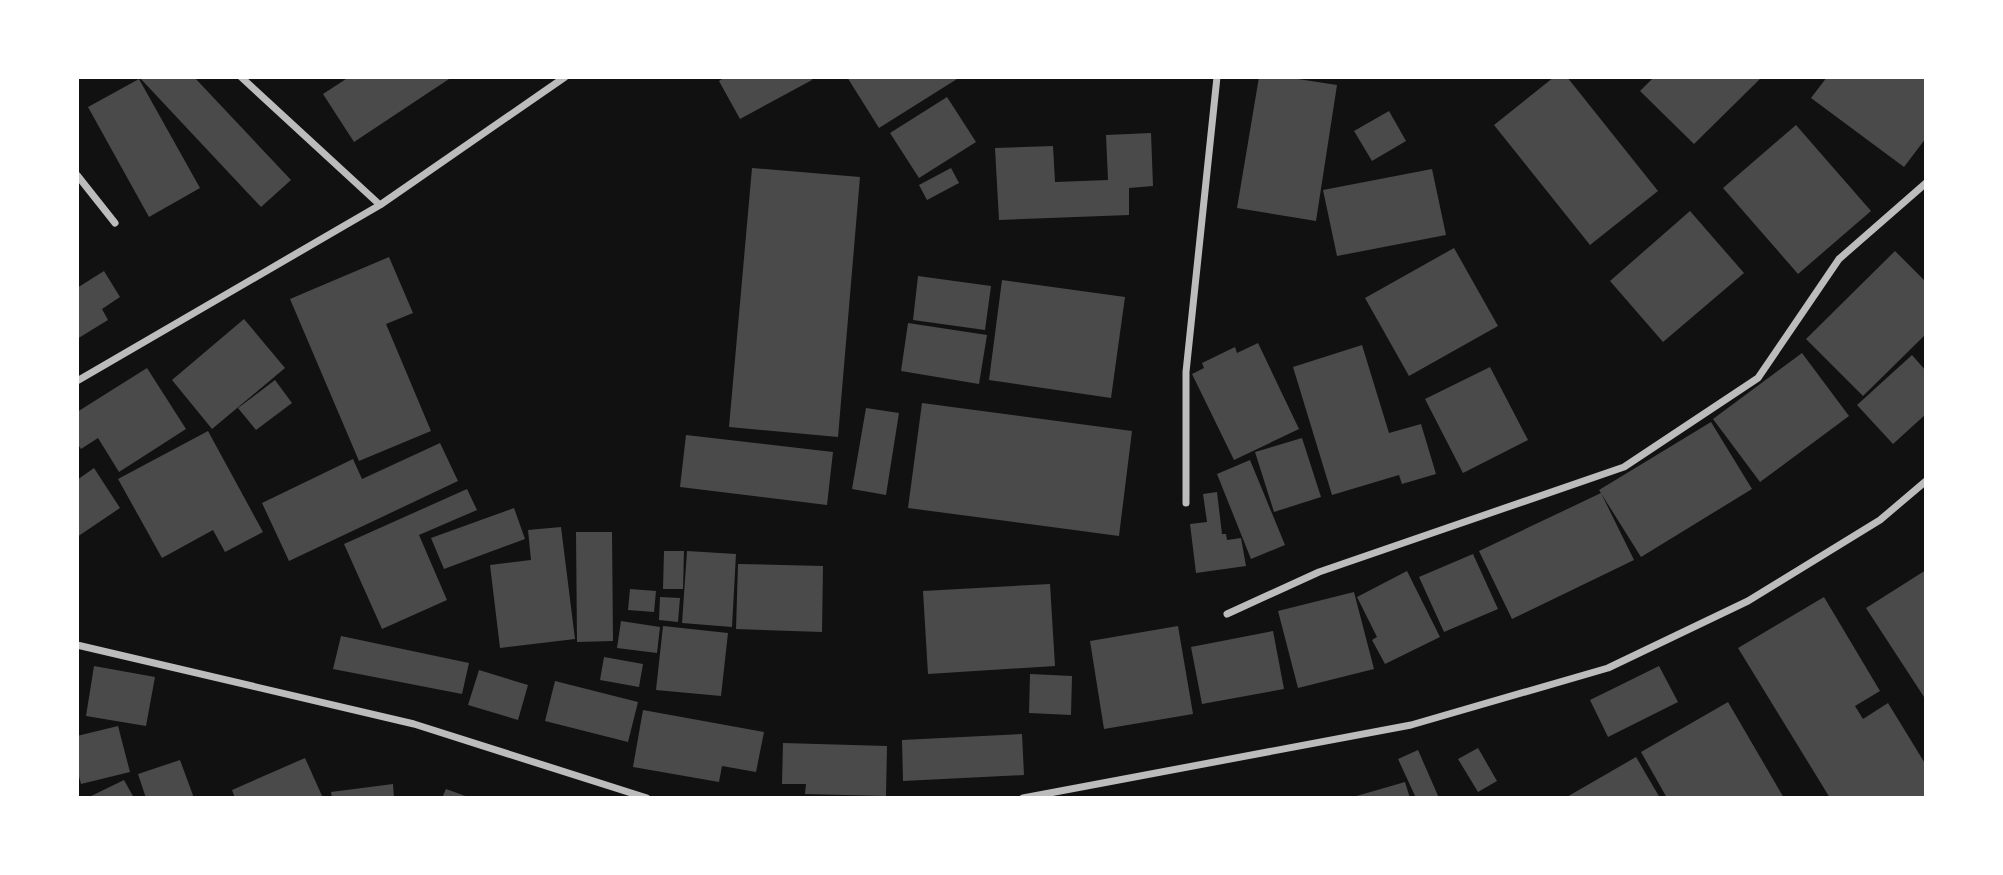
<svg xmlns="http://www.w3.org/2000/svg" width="2003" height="875" font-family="'Nunito Sans',sans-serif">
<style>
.building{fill:#4a4a4a}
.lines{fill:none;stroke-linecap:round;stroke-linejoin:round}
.minor{stroke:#bcbcbc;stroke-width:7}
</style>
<rect width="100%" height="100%" fill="#111"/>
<path class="building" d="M 139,77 L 194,77 L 291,180 L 261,207 Z
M 349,77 L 452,77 L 354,142 L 323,94 Z
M 725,77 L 811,77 L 812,80 L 740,119 L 719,81 Z
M 847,77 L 956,77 L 957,79 L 879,128 Z
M 1259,77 L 1285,77 L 1337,85 L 1316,221 L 1237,208 Z
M 1554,77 L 1567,77 L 1658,191 L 1590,245 L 1494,125 Z
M 1654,77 L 1762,77 L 1694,144 L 1640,91 Z
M 1827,77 L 1926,77 L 1926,138 L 1904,167 L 1811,98 Z
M 139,79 L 200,188 L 149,217 L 88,107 Z
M 947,97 L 976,142 L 919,178 L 890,133 Z
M 1389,111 L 1406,141 L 1372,161 L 1354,131 Z
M 1796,125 L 1871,211 L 1798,274 L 1723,188 Z
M 1151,133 L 1153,186 L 1129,188 L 1129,215 L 999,220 L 995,148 L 1053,146 L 1055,182 L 1108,180 L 1106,135 Z
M 752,168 L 860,177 L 838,437 L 729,427 Z
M 951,168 L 959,183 L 927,200 L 919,185 Z
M 1432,169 L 1446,235 L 1337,256 L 1323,190 Z
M 1690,211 L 1744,273 L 1663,342 L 1610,281 Z
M 1454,248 L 1498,326 L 1409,376 L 1365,298 Z
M 1895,251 L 1926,282 L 1926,334 L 1863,396 L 1806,339 Z
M 389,257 L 413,313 L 386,324 L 431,431 L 359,461 L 290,299 Z
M 104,271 L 120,297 L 102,309 L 108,320 L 77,339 L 77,288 Z
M 918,276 L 991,286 L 985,330 L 913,320 Z
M 1002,280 L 1125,297 L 1111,398 L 989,380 Z
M 244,319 L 285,368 L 212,429 L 172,380 Z
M 908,323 L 987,335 L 979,384 L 901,371 Z
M 1258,343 L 1299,429 L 1234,460 L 1192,374 L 1204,368 L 1202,363 L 1235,347 L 1237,353 Z
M 1362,345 L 1389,433 L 1421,424 L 1436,474 L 1402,484 L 1399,475 L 1332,495 L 1293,367 Z
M 1802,353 L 1849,416 L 1760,482 L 1713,419 Z
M 1912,355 L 1926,371 L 1926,414 L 1893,444 L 1857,405 Z
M 1490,367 L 1528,440 L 1463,473 L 1425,399 Z
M 147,368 L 186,429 L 119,472 L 98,438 L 81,449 L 77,443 L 77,412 Z
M 275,380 L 292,403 L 256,430 L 238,408 Z
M 922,403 L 1132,431 L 1119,536 L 908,508 Z
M 866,408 L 899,413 L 886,495 L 852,489 Z
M 1711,422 L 1752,489 L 1641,557 L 1599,490 Z
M 208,431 L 263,532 L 225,552 L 213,530 L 162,558 L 118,479 Z
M 686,435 L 833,452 L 827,505 L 680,487 Z
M 1302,438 L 1321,497 L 1274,512 L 1255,452 Z
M 440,443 L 458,481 L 289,561 L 262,503 L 353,459 L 362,479 Z
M 1250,460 L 1285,545 L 1251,559 L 1217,474 Z
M 94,468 L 120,508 L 77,537 L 77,480 Z
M 467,489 L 477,510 L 419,535 L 447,600 L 382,629 L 344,544 Z
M 1217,492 L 1222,534 L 1226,534 L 1227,540 L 1241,538 L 1246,566 L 1196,573 L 1190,524 L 1207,522 L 1203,494 Z
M 1601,493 L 1634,560 L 1512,619 L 1479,551 Z
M 514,508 L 525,539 L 444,569 L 431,538 Z
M 561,527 L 575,639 L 500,648 L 490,565 L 531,560 L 528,530 Z
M 576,532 L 612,532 L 613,641 L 577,642 Z
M 664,551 L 684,551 L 683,589 L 663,589 Z
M 687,551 L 736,554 L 732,627 L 682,623 Z
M 1473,554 L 1498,609 L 1444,632 L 1419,577 Z
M 738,564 L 823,566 L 822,632 L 736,629 Z
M 1926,570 L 1926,700 L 1866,608 Z
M 1407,571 L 1440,637 L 1385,664 L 1372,640 L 1377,637 L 1357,597 Z
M 1050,584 L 1055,666 L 928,674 L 923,591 Z
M 630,589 L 656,591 L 654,612 L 628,610 Z
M 1354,592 L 1374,669 L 1298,688 L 1278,611 Z
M 660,597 L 680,598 L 678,622 L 659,620 Z
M 1824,597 L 1880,691 L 1855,706 L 1863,719 L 1888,703 L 1926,765 L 1926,798 L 1830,798 L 1738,648 Z
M 621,621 L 660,627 L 657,653 L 617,648 Z
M 663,626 L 728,633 L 721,696 L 656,690 Z
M 1178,626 L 1193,714 L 1104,729 L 1090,641 Z
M 1273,631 L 1284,689 L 1202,704 L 1191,647 Z
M 341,636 L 469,663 L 462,694 L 333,669 Z
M 604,657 L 643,664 L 639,687 L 600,680 Z
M 94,666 L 155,677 L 146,726 L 86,716 Z
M 1659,666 L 1678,702 L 1608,737 L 1590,700 Z
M 479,670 L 528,685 L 518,720 L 468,705 Z
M 1030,674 L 1072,676 L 1071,715 L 1029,713 Z
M 555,681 L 638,702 L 628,742 L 545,721 Z
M 1728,702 L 1784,798 L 1667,798 L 1641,752 Z
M 643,710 L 764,732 L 756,772 L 722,766 L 719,782 L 633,767 Z
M 118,726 L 130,772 L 81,784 L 77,769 L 77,736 Z
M 1022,734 L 1024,775 L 903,781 L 902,740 Z
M 783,743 L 887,746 L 886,796 L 805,794 L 806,784 L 782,784 Z
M 1478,748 L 1497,781 L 1478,792 L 1458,759 Z
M 1418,750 L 1439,798 L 1416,798 L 1398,759 Z
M 1636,757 L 1660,798 L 1565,798 Z
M 305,758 L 323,798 L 235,798 L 232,790 Z
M 180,760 L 194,798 L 146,798 L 138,774 Z
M 124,780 L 134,798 L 87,798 Z
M 1405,782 L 1410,798 L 1353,798 L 1353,797 Z
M 393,784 L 394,798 L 332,798 L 331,792 Z
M 446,789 L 471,798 L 442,798 Z"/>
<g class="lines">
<path class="minor" d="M 241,77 L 380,205
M 77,175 L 115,223
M 77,381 L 380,205 L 565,77
M 1186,503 L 1186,372 L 1217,77
M 1227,614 L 1319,572 L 1624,467 L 1758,378 L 1839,259 L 1926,183
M 77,645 L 414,724 L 647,798
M 1023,798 L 1411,725 L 1608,668 L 1748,601 L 1880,520 L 1926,481"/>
</g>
<rect width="2003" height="875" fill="none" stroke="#ffffff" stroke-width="158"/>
</svg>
